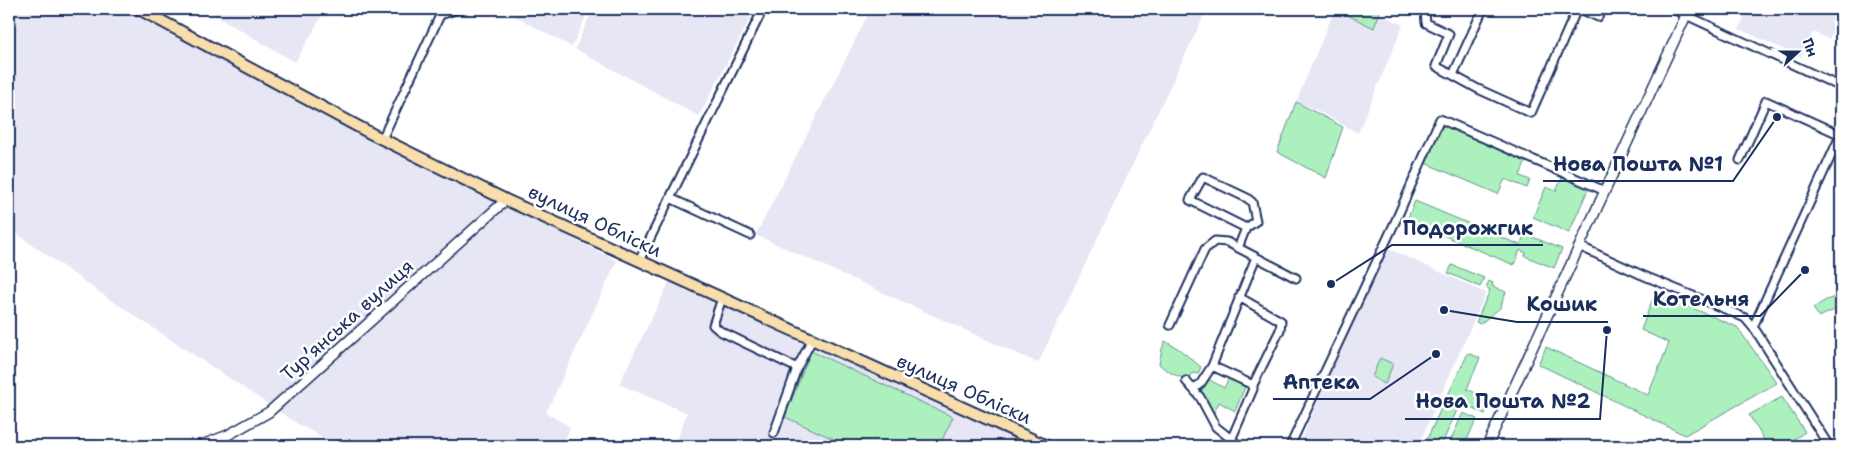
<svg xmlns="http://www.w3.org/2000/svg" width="1850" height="455" font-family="'Shantell Sans',sans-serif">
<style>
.built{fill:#e6e6f5}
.green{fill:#acf1bd;stroke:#64908e}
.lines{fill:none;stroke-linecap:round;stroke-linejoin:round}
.minor-casing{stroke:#1b2f5e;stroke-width:11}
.tertiary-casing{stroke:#1b2f5e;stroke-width:12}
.secondary-casing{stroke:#1b2f5e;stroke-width:12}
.primary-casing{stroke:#1b2f5e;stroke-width:14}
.minor{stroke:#fff;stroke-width:7}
.tertiary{stroke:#fff;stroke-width:9}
.secondary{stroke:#fff;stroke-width:9}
.primary{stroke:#f9deab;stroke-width:10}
.labels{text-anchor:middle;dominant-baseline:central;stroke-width:5;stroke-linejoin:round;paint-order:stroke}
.street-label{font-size:19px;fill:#1b2f5e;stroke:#fff}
.leader{fill:none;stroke:#1b2f5e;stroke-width:2}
.callout-dot{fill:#1b2f5e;stroke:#fff;stroke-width:2}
.callout-label{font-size:20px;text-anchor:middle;font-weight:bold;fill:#1b2f5e;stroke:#fff;stroke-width:5;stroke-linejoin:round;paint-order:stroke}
</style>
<rect width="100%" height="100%" fill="#fff"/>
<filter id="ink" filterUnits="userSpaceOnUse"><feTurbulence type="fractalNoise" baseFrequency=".02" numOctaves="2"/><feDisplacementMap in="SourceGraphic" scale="10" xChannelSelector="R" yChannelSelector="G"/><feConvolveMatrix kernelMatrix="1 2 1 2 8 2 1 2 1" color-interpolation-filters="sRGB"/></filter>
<g filter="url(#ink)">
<path class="built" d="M 9,9 L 121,9 L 617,261 L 546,413 L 570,427 L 563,446 L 338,446 L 298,424 L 96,290 L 9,228 Z
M 204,9 L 326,9 L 295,62 Z
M 506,9 L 589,9 L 572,47 L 505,11 Z
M 593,9 L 755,9 L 699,116 L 575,49 Z
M 871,9 L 1207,9 L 1038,363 L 756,235 Z
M 1335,9 L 1381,9 L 1380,14 L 1403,25 L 1358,133 L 1316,110 L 1296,102 Z
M 1748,9 L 1841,9 L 1841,12 L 1829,39 L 1813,32 L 1801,57 L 1739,29 Z
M 1387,248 L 1486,293 L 1418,446 L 1298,446 Z
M 670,281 L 809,344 L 1038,446 L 675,446 L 687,413 L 619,384 Z"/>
<path class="green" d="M 1335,9 L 1381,9 L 1374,28 Z
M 1296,102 L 1343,127 L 1326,178 L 1277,152 Z
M 1442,124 L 1526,161 L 1520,176 L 1530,180 L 1527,188 L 1505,179 L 1498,194 L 1425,163 Z
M 1563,176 L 1589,187 L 1569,233 L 1533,217 L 1546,187 L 1556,191 Z
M 1415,201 L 1520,245 L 1525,234 L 1562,249 L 1554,268 L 1525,256 L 1526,253 L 1520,250 L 1514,265 L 1407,220 Z
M 1452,265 L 1484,278 L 1480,287 L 1448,273 Z
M 1489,281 L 1493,283 L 1492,286 L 1506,292 L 1500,308 L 1480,324 L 1476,322 L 1490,290 L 1486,287 Z
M 1655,292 L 1737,327 L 1777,383 L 1685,435 L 1538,364 L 1546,347 L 1648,395 L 1669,343 L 1641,330 Z
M 1841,295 L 1841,307 L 1819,317 L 1813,308 L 1826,300 Z
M 1165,341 L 1179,349 L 1201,367 L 1198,374 L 1192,373 L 1188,379 C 1177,377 1168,372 1159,364 L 1162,349 Z
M 811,351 L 953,417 L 939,446 L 849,446 L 785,417 Z
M 1468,353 L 1480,358 L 1467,389 L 1491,400 L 1485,414 L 1447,397 Z
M 1380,358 L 1393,364 L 1385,384 L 1372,377 Z
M 1229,378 L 1245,387 L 1235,411 L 1219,402 L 1213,415 L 1201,392 L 1208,379 L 1224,388 Z
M 1782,397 L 1805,432 L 1784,446 L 1768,446 L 1749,415 Z
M 1443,404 L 1457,410 L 1441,446 L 1424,446 Z
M 1463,413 L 1477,419 L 1464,446 L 1448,446 Z"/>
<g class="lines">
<g class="minor-casing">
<path id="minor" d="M 1427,9 L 1425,12 L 1426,23 L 1449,34 L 1436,66 L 1478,89 L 1531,113 L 1577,9
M 1580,9 L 1598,17 L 1602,9
M 1673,9 L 1841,87
M 440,15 L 458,9
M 157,18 L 162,9
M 1453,75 L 1483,9
M 382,139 L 443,9
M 1740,160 L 1766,101 L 1841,135
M 670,198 L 750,235
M 1579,246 L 1642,275 L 1725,309 L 1745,318 L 1756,331 L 1829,446
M 1238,248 L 1246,228 L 1190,200 L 1203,177 L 1247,198 L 1252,202 L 1256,221 L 1246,228
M 639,261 L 763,9
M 722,298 L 713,325 L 720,331 L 797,368
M 1170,325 L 1205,249 L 1215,241 L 1227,242 L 1296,278
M 1753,327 L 1841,134
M 1186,381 L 1200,397 L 1216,427 L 1240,446
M 1253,385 L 1212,366 L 1256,257
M 1194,389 L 1201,383 L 1212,366
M 774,433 L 797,368 L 812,340
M 1231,440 L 1253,389 L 1253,385 L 1280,330 L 1281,321 L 1239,297
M 1290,446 L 1396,220 L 1440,119 L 1605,191"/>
</g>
<g class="tertiary-casing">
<path id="tertiary" d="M 199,446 L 228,435 L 269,412 L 506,200"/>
</g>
<g class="secondary-casing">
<path id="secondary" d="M 1487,446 L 1689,9"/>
</g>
<g class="primary-casing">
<path id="primary" d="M 139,9 L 372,134 L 506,200 L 1047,446"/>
</g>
<use href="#minor" class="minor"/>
<use href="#tertiary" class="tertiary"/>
<use href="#secondary" class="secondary"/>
<use href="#primary" class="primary"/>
</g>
</g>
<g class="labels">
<g class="street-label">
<text transform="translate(595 221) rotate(25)">вулиця Обліски</text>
<text transform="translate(347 320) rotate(-42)">Турʼянська вулиця</text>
<text transform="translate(964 389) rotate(24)">вулиця Обліски</text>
</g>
</g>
<path class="leader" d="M1777 117L1733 181H1543M1331 284L1392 245H1543M1805 270L1760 316H1643M1444 310L1517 322H1608M1436 354L1370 399H1273M1607 330L1600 419H1405"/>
<g class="callout-dot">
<circle cx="1777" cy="117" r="5"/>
<circle cx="1331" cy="284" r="5"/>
<circle cx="1805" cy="270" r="5"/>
<circle cx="1444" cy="310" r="5"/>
<circle cx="1436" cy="354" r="5"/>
<circle cx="1607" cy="330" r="5"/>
</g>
<g class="callout-label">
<text x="1638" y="171">Нова Пошта №1</text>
<text x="1468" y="235">Подорожгик</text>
<text x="1701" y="306">Котельня</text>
<text x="1562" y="311">Кошик</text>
<text x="1321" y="389">Аптека</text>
<text x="1503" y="408">Нова Пошта №2</text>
</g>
<rect width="1850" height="455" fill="none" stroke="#fff" stroke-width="30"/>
<rect x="15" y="15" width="1820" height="425" fill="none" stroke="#1b2f5e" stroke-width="2" filter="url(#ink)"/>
<g transform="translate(1798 52) rotate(69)" stroke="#ffffff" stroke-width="4" paint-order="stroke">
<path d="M0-4L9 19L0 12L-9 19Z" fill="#1b2f5e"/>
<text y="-8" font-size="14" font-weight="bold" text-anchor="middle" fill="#1b2f5e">Пн</text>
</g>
</svg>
